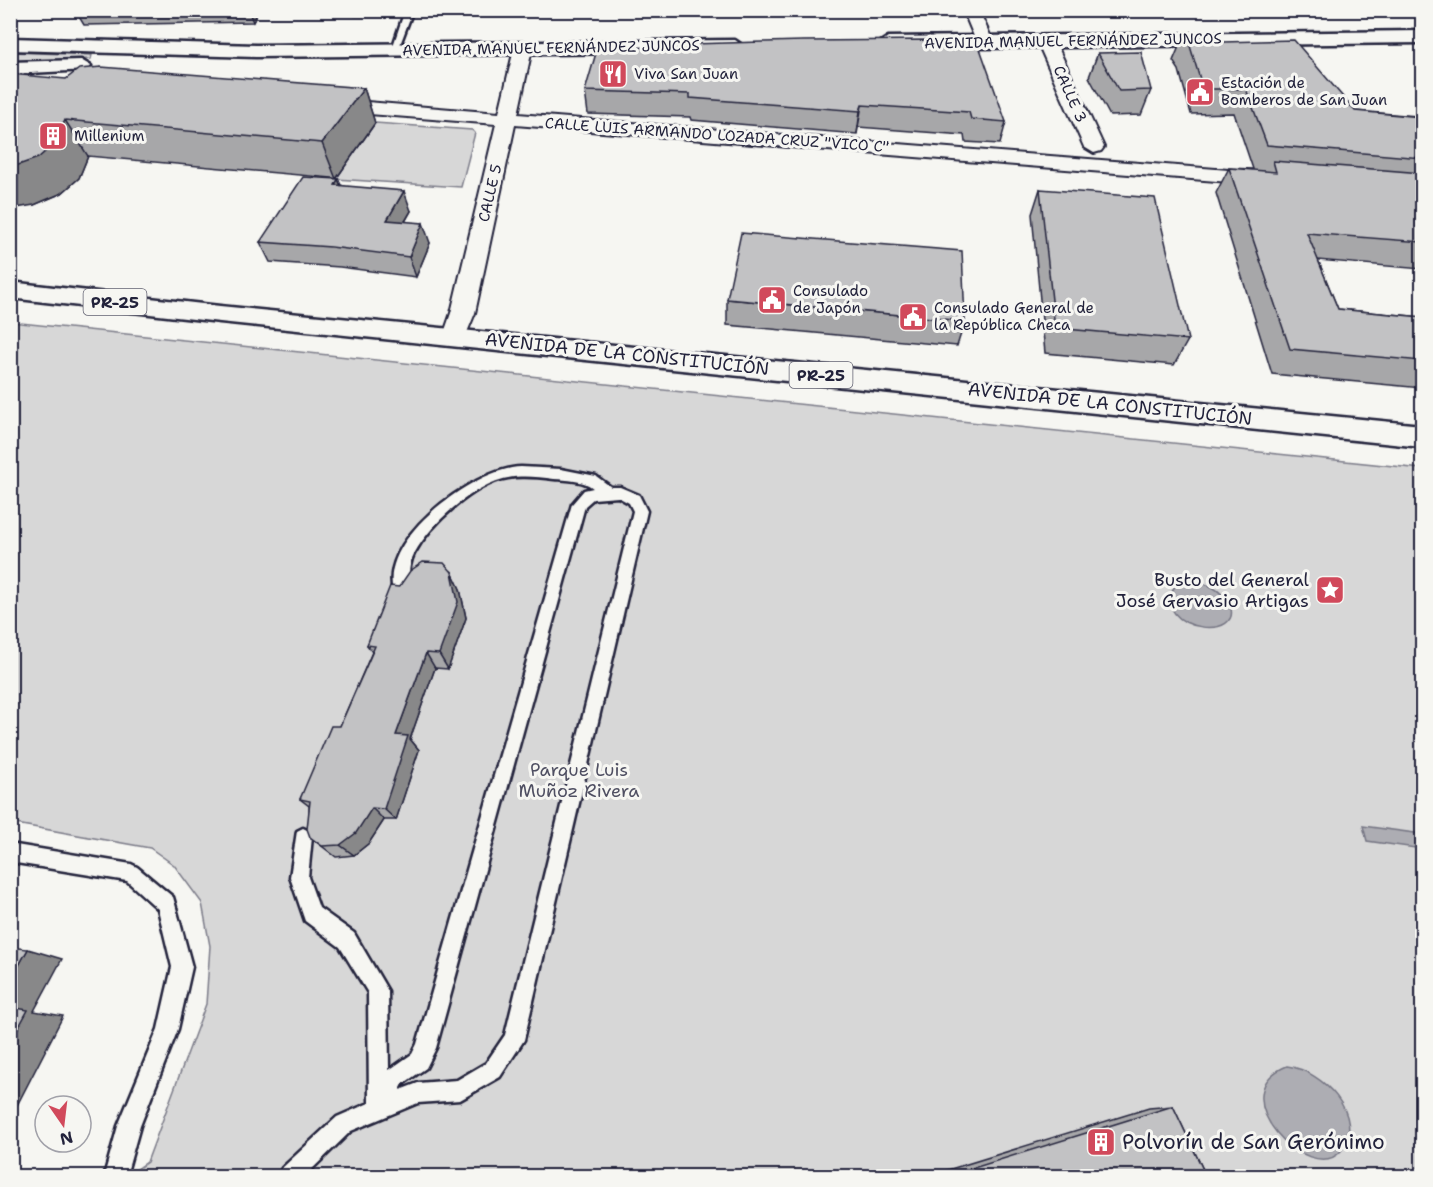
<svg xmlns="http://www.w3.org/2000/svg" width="1433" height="1187" font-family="'Shantell Sans',sans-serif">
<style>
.green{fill:#d7d7d7;stroke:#7c7c89;stroke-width:1.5}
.water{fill:#adadb3;stroke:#757583;stroke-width:1.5}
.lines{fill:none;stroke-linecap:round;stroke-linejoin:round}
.lane-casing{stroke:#22223b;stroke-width:5}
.street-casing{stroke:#22223b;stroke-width:4}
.secondary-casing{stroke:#22223b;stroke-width:5}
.primary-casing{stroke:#22223b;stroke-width:5}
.lane{fill:#f6f6f2;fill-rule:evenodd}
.street{fill:#f6f6f2;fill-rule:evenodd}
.secondary{fill:#f6f6f2;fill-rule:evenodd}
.primary{fill:#f6f6f2;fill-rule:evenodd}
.wall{fill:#a7a7a9;stroke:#22223b;stroke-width:1.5}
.shaded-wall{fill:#888889;stroke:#22223b;stroke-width:1.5}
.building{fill:#c2c2c4;stroke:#22223b;stroke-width:1.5}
.labels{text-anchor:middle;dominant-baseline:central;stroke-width:6;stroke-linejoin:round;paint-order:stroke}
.far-street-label{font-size:15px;fill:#22223b;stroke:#f6f6f2}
.far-poi-label{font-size:15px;fill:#22223b;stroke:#f6f6f2;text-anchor:start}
.shield{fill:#f6f6f2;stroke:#626272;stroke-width:1.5}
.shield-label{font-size:16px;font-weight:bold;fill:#22223b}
.street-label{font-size:18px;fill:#22223b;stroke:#f6f6f2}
.poi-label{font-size:18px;fill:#22223b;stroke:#f6f6f2;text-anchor:end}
.park-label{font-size:18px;fill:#4f4f62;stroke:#f6f6f2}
.near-poi-label{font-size:21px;fill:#22223b;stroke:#f6f6f2;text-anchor:start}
</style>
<rect width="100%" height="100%" fill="#f6f6f2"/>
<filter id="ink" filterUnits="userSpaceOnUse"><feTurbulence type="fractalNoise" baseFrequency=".0167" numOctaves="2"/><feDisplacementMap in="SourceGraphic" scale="12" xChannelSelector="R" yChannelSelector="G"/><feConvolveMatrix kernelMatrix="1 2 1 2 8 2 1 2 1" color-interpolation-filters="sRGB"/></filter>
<g filter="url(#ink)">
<path class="green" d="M 11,52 L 92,55 L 91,59 L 11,61 Z
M 375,123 L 472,130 L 475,133 L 461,187 L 336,179 Z
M 11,322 L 1422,469 L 1422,1176 L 127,1176 L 147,1162 L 206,1004 L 210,946 L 202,903 L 174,865 L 150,848 L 11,823 Z"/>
<path class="water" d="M 1194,581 C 1208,584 1220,589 1228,602 C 1251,643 1148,632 1175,586 Z
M 1363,826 L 1422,834 L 1422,849 L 1367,841 Z
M 1287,1066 C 1322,1070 1367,1116 1341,1151 C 1310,1187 1218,1094 1287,1066 Z"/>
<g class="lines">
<g class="lane-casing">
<path id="lane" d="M 405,10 L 413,10 L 398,50 L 391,52 Z
M 521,467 L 561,469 L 596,476 L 611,487 L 620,487 L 639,495 L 647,511 L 524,1040 L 500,1077 L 460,1100 L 418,1103 L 351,1131 L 305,1176 L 279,1176 L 282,1168 L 337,1117 L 369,1103 L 368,993 L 340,947 L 305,921 L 290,877 L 297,831 L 303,828 L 309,831 L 312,837 L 308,877 L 319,908 L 354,933 L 388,991 L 389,1070 L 412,1054 L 417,1044 L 572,504 L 584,490 L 593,488 C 583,480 567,480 554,479 C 539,477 522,475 508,478 C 474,484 430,524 414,554 C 405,571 412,587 406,598 L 396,598 C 369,545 473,468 521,467 ZM 618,497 L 629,503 L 633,511 L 505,1035 L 486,1063 L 457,1080 L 418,1083 L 400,1090 L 403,1084 L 426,1068 L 436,1048 L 585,506 L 593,499 Z
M 10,844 L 131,864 L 137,867 L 173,897 L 175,904 L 192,967 L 178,1029 L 140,1126 L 126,1176 L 104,1176 L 118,1126 L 158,1029 L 172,967 L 158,909 L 127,881 L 10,862 Z"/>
</g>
<g class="street-casing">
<path id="street" d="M 963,10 L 979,10 L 993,42 L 990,46 L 978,46 Z
M 1046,36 L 1055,41 L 1104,147 L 1101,151 L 1094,153 L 1084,147 L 1037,41 Z
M 523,44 L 532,49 L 518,114 L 1267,173 L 1274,175 L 1277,179 L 1274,183 L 1267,185 L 515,125 L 475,313 L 463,342 L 455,344 L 447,342 L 443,336 L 451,313 L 496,124 L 331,111 L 322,105 L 331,99 L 499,113 L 514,49 Z"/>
</g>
<g class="secondary-casing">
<path id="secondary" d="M 1422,31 L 1422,43 L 888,49 L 879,43 L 888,37 Z
M 10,38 L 256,45 L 735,40 L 744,46 L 735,52 L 256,57 L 10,50 Z
M 81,60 L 91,66 L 88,70 L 10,74 L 10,62 Z"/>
</g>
<g class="primary-casing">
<path id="primary" d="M 10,282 L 220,306 L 1422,425 L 1422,447 L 220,322 L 10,298 Z"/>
</g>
<use href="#lane" class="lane"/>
<use href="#street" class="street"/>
<use href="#secondary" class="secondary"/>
<use href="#primary" class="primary"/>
</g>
<path class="wall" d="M 75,10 L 259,10 L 253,22 L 84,25 Z
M 354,10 L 403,10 L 401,15 L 355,16 Z
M 412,10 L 469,10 L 468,14 L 414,15 Z
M 1183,37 L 1223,42 L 1355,111 L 1418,116 L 1422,110 L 1422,269 L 1318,260 L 1338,309 L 1422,317 L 1422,388 L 1272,374 L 1216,193 L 1229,168 L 1253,169 L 1234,113 L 1191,114 L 1179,70 L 1173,61 Z
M 934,44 L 1006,122 L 1000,144 L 965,142 L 964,135 L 858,127 L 857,134 L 691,120 L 690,117 L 588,114 L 585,91 L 691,49 Z
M 1098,53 L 1151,90 L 1141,115 L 1110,116 L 1089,77 Z
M 66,79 L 364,88 L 375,123 L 336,179 L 338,179 L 341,185 L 411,211 L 405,222 L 430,243 L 416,277 L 340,267 L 270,262 L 260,242 L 333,178 L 88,156 L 79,178 L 62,193 L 34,205 Z
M 1040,189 L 1188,340 L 1174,365 L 1045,353 L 1032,214 Z
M 727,299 L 965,321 L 957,346 L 727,325 Z
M 452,572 L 460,589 L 466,618 L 448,669 L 435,668 L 410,739 L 419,750 L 396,820 L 384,820 L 369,843 L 354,855 L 336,857 L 310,837 L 309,806 L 300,799 L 340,726 L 372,652 L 367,645 L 399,587 Z
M 1173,1106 L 1206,1176 L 928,1176 L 1149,1108 Z"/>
<path class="shaded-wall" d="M 248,10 L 259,10 L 253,22 Z
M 364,88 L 375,123 L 336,179 L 322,143 Z
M 862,105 L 858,127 L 857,134 L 860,111 Z
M 65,120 L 88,156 L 79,178 L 62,193 L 34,205 L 10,209 L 10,168 Z
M 338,179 L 346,199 L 335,185 Z
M 404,191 L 411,211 L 394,240 L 387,220 Z
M 423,223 L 430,243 L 416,277 L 409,257 Z
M 452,572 L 460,589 L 466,618 L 448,669 L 439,654 Z
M 426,653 L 435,668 L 410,739 L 419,750 L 396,820 L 384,809 L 396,735 Z
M 372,808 L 384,820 L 369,843 L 354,855 L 340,845 Z
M 28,949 L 62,959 L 34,1011 L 63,1016 L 10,1119 L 10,981 Z"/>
<path class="building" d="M 1219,36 L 1223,42 L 1294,40 L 1355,111 L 1422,117 L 1422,158 L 1267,145 L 1246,89 L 1203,89 L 1190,46 L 1183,37 Z
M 933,40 L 934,44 L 978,43 L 1006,122 L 971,119 L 969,112 L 862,105 L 860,111 L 690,98 L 690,94 L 585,91 L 598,46 L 691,49 L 691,44 L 803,41 Z
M 1141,52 L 1151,90 L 1119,91 L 1098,53 Z
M 101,67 L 364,88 L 322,143 L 65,120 L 55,143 L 38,158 L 10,168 L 10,74 L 66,79 L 79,69 Z
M 1273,161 L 1422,173 L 1422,242 L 1307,233 L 1338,309 L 1422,317 L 1422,361 L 1290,349 L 1229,168 L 1276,172 Z
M 303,177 L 338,179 L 335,185 L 404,191 L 387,220 L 423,223 L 409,257 L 331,247 L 260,242 Z
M 1040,189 L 1155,198 L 1188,340 L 1055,328 Z
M 741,233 L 962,251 L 965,321 L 727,299 Z
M 423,562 L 444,563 L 452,572 L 458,602 L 439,654 L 426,653 L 396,735 L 408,736 L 384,809 L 372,808 L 356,833 L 340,845 L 322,846 L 310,837 L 307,829 L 310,801 L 300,799 L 331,726 L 340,726 L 375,646 L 367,645 L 390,586 L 399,587 L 410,571 Z
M 10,947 L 28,949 L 10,981 Z
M 10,1007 L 28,1010 L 10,1043 Z
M 1173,1106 L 1206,1176 L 948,1176 Z"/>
</g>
<defs>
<g id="restaurant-square" transform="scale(1.5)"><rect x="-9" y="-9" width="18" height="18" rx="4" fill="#d1495b" stroke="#f6f6f2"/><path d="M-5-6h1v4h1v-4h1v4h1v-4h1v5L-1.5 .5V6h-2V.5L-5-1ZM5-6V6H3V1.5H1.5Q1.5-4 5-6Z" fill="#fff"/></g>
<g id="civic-square" transform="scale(1.5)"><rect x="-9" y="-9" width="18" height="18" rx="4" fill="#d1495b" stroke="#f6f6f2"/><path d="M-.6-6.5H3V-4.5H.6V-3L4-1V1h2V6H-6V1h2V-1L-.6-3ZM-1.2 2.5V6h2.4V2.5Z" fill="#fff"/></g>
<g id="building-square" transform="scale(1.5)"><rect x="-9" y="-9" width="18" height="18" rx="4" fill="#d1495b" stroke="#f6f6f2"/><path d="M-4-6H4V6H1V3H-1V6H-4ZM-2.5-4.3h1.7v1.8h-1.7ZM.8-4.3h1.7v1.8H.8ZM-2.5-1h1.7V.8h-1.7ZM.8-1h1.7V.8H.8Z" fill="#fff"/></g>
<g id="sight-square" transform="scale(1.5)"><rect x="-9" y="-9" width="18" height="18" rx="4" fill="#d1495b" stroke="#f6f6f2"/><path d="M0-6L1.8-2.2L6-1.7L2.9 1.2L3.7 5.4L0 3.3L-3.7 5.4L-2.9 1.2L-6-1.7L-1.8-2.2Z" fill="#fff"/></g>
</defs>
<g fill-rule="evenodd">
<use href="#restaurant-square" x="613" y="74"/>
<use href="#civic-square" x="1200" y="92"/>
<use href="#building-square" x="53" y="136"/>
<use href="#civic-square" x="772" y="300"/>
<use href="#civic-square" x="913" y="317"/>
<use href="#sight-square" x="1330" y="590"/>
<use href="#building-square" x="1101" y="1142"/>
</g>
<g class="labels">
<g class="far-street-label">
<text transform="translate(1073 41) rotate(-1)">AVENIDA MANUEL FERNÁNDEZ JUNCOS</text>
<text transform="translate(551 48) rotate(-1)">AVENIDA MANUEL FERNÁNDEZ JUNCOS</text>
<text transform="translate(1070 94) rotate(66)">CALLE 3</text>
<text transform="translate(717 135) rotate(4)">CALLE LUIS ARMANDO LOZADA CRUZ "VICO C"</text>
<text transform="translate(490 193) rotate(-77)">CALLE 5</text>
</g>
<g class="far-poi-label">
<text x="634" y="74">Viva San Juan</text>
<text x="1221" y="83">Estación de<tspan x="1221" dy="17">Bomberos de San Juan</tspan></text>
<text x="74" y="136">Millenium</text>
<text x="793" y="291">Consulado<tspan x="793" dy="17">de Japón</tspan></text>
<text x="934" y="308">Consulado General de<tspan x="934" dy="17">la República Checa</tspan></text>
</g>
<g class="shield">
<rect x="83.5" y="289" width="63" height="26" rx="4.5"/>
<rect x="789.5" y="362" width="63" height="26" rx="4.5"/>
</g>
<g class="shield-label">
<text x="115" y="302">PR-25</text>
<text x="821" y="375">PR-25</text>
</g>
<g class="street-label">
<text transform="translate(627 354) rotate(6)">AVENIDA DE LA CONSTITUCIÓN</text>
<text transform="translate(1110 404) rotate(6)">AVENIDA DE LA CONSTITUCIÓN</text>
</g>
<g class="poi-label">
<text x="1309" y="580">Busto del General<tspan x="1309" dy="21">José Gervasio Artigas</tspan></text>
</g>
<g class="park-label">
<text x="579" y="770">Parque Luis<tspan x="579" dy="21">Muñoz Rivera</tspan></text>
</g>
<g class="near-poi-label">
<text x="1122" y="1142">Polvorín de San Gerónimo</text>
</g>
</g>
<rect width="1433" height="1187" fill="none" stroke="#f6f6f2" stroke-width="36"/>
<rect x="18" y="18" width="1397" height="1151" fill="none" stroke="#22223b" stroke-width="2" filter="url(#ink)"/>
<g transform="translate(63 1124) rotate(166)"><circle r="28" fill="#f6f6f2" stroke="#a1a1a9" stroke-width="1.5"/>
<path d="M0-4.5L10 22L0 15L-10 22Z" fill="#d1495b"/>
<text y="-9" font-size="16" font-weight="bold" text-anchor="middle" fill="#22223b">N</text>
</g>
</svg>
